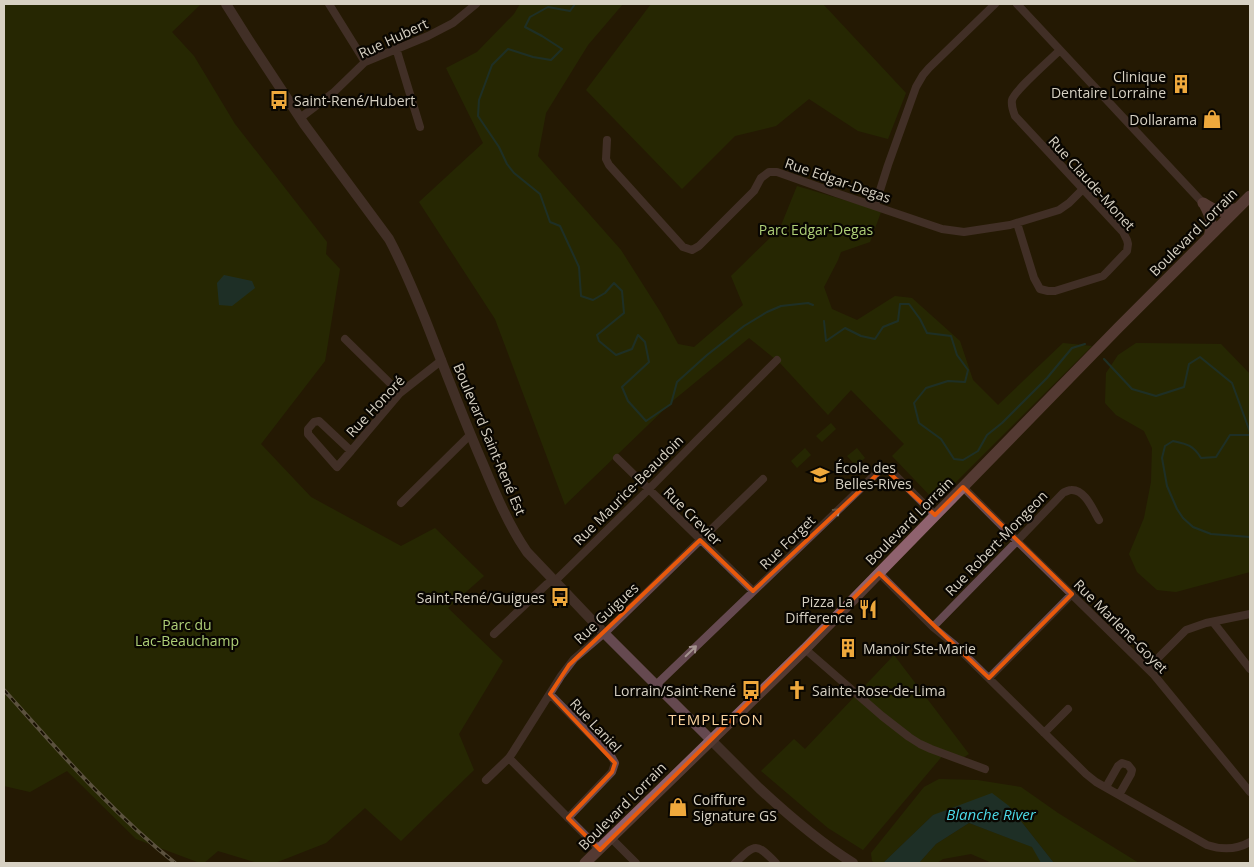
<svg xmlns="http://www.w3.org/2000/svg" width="1254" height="867" font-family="'Open Sans',sans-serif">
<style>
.green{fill:#283902}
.water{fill:#184b50}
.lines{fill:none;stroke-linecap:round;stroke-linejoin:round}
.stream{stroke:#184b50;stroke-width:2}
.minor{stroke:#654950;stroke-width:8}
.tertiary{stroke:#654950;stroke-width:10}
.secondary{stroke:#8f626e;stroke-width:11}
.rail-casing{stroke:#9e9686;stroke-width:4}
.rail{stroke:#090601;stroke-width:2;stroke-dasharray:5.5;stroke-linecap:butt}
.oneway{stroke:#a4948f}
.marked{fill:none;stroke:#e8590c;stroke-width:4;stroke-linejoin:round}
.labels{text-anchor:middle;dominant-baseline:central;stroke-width:4.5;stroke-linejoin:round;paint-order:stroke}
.street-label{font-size:14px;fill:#d7d1c3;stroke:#090601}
.poi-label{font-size:14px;fill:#d7d1c3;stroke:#090601;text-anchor:end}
.park-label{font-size:14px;fill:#afd078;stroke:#090601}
.neighbourhood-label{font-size:15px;letter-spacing:1px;fill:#f8d19d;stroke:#090601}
.water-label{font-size:15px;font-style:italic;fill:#4cd9e6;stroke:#090601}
</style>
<rect width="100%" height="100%" fill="#241a03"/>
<path class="green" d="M 4,4 L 201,4 L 172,32 L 194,56 L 235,124 L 327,242 L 326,254 L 340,269 L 325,361 L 261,444 L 311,497 L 401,546 L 435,528 L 484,576 L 448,608 L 503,661 L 459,734 L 474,770 L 401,841 L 365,808 L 326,843 L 275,863 L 258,863 L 218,851 L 204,863 L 200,863 L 136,839 L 67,771 L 30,792 L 4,786 Z
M 520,4 L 623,4 L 588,45 L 546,113 L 538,156 L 621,250 L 661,313 L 678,344 L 694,347 L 743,305 L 731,276 L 780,228 L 797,186 L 871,208 L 881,212 L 870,242 L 841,252 L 838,260 L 824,287 L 832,309 L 857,320 L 895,296 L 912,298 L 960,341 L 973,380 L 998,405 L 1063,343 L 1092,346 L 936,502 L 892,456 L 904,444 L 851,390 L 828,415 L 780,363 L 749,338 L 675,399 L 565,505 L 495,319 L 419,202 L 483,143 L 446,68 L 477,52 L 514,14 Z
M 651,4 L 723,4 L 731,5 L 735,4 L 823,4 L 906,93 L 888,139 L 858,131 L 809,99 L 776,126 L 735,136 L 682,189 L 586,90 Z
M 1136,343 L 1221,344 L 1250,374 L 1250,572 L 1176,592 L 1157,590 L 1137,572 L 1129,554 L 1144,518 L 1151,482 L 1152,448 L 1144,431 L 1116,415 L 1105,403 L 1106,373 L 1118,355 Z
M 831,423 L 836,429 L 822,442 L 816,436 Z
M 805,448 L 811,455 L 797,468 L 791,461 Z
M 857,448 L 865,458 L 856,466 L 847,456 Z
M 894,655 L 969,754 L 961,759 L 944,754 L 863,850 L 828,828 L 761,771 L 794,739 L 805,749 Z
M 939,779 L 977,780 L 1021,787 L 1058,813 L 1139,863 L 1054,863 L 1009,806 L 933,815 L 883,863 L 875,863 L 872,861 L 871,853 L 924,787 Z
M 969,823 L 1033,847 L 1041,863 L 992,863 L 971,854 L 943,859 L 937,863 L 919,863 L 936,844 Z"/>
<path class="water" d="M 224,275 L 252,281 L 255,288 L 232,306 L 219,305 L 217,283 Z
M 992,793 L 1009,806 L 1054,863 L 1041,863 L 1032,847 L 969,823 L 936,844 L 919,863 L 883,863 L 933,815 Z"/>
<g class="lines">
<path class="stream" d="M 575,4 L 570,11 L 548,7 L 530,17 L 525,27 L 542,36 L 562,49 L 551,60 L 533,57 L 508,49 L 492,65 L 479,100 L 478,116 L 499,147 L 507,164 L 514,173 L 540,194 L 550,222 L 560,226 L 579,267 L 581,296 L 593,300 L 605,293 L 614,283 L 622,291 L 624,313 L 597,335 L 599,341 L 616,355 L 632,349 L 638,335 L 645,342 L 649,362 L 622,387 L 628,401 L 646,421 L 671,404 L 677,382 L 707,355 L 744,326 L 767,312 L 781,306 L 808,303 L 813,305
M 824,321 L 826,341 L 845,328 L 861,336 L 875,339 L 883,327 L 898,321 L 900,304 L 909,304 L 920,319 L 927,333 L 951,336 L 957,355 L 968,370 L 965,382 L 948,381 L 926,388 L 914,403 L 919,423 L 941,439 L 954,459 L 963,460 L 978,451 L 987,435 L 1002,423 L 1047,378 L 1072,348 L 1085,344
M 1104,359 L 1132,389 L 1156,396 L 1184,387 L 1189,364 L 1200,357 L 1232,383 L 1250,432
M 1250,435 L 1230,435 L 1216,457 L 1201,458 C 1193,445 1187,444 1173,441 L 1165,446 L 1162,458 L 1167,486 L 1177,509 L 1183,518 L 1193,527 L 1211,534 L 1250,537"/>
<path class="minor" d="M 329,4 L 365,62
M 1017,4 L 1203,203
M 396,48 L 420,127
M 300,118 L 333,93 L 365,62 L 428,36 L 453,23 L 476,4
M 607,140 L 606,159 L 609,165 L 683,247 L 692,250 L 699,246 L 754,191 L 761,178 L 769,172 L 777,172 L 836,193 L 942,229 L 964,232 L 1010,225 L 1059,210 L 1069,203 L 1083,189
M 875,206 L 888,165 L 916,87 L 923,75 L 929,68 L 995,4
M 1017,223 L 1034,278 L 1040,289 L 1048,291 L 1055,291 L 1103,276 L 1107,272 L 1127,251 L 1128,244 L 1127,240 L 1123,232 L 1015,116 C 1013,111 1011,106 1012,100 C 1014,91 1051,59 1060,50
M 345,339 L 400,393
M 351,451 L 337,467 L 308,434 L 308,429 L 314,422 L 319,421 L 351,451 L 400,393 L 442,360
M 617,458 L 753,591
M 963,487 L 1017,541 L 1154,675 L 1250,792
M 401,503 L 470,435
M 879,573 L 933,627 L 955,645 L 1086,774 L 1096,782 L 1207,845 C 1222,850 1236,850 1250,842
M 1213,622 L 1250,669
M 933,627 L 1017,541 L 1063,493 C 1064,492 1070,490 1071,490 C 1085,489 1093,510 1099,520
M 494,634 L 547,584 L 558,578 L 649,489 L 697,440 L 777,360
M 805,649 L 882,716 L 909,737 L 920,744 L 931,749 L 985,769
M 1148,668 L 1186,630 L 1206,623 L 1250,614
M 989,678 L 1072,594
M 656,685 L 881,469 L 887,468 L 890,470 L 935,515
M 550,694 L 611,756 L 615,763 L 612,772 L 568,818
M 1044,733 L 1068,709
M 509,758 L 600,850
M 486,780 L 509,758 L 513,752 L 561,676 L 574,659 L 609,629 L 763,479
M 1106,787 L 1118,766 L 1122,763 L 1128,765 L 1132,770 L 1131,774 L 1119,795
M 611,838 L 636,863
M 735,863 C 756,843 756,843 776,863"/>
<path class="tertiary" d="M 226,4 L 248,39 L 304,124 L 389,239 C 403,265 414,292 425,319 C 444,367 462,416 483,464 C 495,493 509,526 527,552 L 604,633 L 759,788 C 788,815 819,842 853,863"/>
<path class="secondary" d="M 1203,203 C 1217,212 1222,214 1238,208
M 1204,204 C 1211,217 1213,223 1209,237
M 585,863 L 805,649 L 1118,328 L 1250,196"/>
<g class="rail-casing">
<path id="rail" d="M 4,690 C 58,750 111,812 175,863"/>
</g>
<use href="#rail" class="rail"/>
</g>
<defs><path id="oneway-shaft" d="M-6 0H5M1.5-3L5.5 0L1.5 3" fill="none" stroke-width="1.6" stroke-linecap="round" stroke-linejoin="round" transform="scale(1.25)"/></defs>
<g class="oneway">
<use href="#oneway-shaft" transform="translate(834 514) rotate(-44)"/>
<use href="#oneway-shaft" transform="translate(691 651) rotate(-44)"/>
</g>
<path d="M0 0H1254V867H0ZM 884,468 L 935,515 L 963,487 L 1072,594 L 989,678 L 879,573 L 600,850 L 568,818 L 612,772 L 615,763 L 550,694 L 569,665 L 700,540 L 753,591 Z" fill="#241a03" fill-opacity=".55" fill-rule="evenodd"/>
<path class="marked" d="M 884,468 L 935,515 L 963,487 L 1072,594 L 989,678 L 879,573 L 600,850 L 568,818 L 612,772 L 615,763 L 550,694 L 569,665 L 700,540 L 753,591 Z"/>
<defs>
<g id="building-bare" transform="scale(1.5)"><path d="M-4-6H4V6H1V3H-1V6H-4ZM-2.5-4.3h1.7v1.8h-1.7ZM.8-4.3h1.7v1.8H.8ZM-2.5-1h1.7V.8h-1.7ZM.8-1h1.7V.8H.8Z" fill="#eea83c" stroke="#090601" stroke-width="2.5" paint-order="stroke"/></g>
<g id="bus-bare" transform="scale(1.5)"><path d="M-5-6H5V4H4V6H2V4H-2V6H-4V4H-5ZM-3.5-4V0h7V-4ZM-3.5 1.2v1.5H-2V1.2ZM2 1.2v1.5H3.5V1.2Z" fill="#eea83c" stroke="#090601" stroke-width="2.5" paint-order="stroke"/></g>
<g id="shop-bare" transform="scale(1.5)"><path d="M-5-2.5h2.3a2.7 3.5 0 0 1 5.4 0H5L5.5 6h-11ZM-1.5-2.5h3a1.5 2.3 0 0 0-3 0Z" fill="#eea83c" stroke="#090601" stroke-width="2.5" paint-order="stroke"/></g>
<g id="school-bare" transform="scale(1.5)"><path d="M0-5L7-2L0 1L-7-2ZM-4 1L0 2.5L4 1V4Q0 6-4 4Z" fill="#eea83c" stroke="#090601" stroke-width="2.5" paint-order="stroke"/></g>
<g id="restaurant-bare" transform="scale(1.5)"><path d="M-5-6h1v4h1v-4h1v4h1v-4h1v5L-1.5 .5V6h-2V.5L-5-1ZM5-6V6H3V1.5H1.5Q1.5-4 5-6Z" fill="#eea83c" stroke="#090601" stroke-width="2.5" paint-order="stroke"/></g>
<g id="church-bare" transform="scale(1.5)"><path d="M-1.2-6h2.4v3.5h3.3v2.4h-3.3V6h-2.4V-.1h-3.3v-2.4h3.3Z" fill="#eea83c" stroke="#090601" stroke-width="2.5" paint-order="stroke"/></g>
</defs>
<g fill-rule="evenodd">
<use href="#building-bare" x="1181" y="84"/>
<use href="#bus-bare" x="279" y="100"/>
<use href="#shop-bare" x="1212" y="119"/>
<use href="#school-bare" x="820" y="475"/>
<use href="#bus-bare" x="560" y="597"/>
<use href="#restaurant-bare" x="868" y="609"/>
<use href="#building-bare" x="848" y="648"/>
<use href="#bus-bare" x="751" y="690"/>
<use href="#church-bare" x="797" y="690"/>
<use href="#shop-bare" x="678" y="807"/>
</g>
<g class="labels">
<g class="street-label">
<text transform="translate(393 38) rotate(-25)">Rue Hubert</text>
<text transform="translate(838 180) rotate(19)">Rue Edgar-Degas</text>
<text transform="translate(1092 183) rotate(48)">Rue Claude-Monet</text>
<text transform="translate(1193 232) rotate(-45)">Boulevard Lorrain</text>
<text transform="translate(375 406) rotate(-47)">Rue Honoré</text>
<text transform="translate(490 439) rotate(67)">Boulevard Saint-René Est</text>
<text transform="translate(628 490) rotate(-45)">Rue Maurice-Beaudoin</text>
<text transform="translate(693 516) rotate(45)">Rue Crevier</text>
<text transform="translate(909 521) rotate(-45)">Boulevard Lorrain</text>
<text transform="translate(787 542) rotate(-44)">Rue Forget</text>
<text transform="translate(996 543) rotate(-46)">Rue Robert-Mongeon</text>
<text transform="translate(606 613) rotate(-43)">Rue Guigues</text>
<text transform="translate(1121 626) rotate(45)">Rue Marlene-Goyet</text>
<text transform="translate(596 725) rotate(47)">Rue Laniel</text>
<text transform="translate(622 806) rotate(-45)">Boulevard Lorrain</text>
</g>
<g class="poi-label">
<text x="1166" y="76">Clinique<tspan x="1166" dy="16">Dentaire Lorraine</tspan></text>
<text x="294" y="100" text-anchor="start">Saint-René/Hubert</text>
<text x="1197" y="119">Dollarama</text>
<text x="835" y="467" text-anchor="start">École des<tspan x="835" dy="16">Belles-Rives</tspan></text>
<text x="545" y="597">Saint-René/Guigues</text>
<text x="853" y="601">Pizza La<tspan x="853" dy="16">Difference</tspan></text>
<text x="863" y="648" text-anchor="start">Manoir Ste-Marie</text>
<text x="736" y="690">Lorrain/Saint-René</text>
<text x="812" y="690" text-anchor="start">Sainte-Rose-de-Lima</text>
<text x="693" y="799" text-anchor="start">Coiffure<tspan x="693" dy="16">Signature GS</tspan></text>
</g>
<g class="park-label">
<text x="816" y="229">Parc Edgar-Degas</text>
<text x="187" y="624">Parc du<tspan x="187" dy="16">Lac-Beauchamp</tspan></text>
</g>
<g class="neighbourhood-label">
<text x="716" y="719">TEMPLETON</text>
</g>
<g class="water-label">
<text x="991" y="814">Blanche River</text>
</g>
</g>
<rect width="1254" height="867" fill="none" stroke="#d7d1c3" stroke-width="10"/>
</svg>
